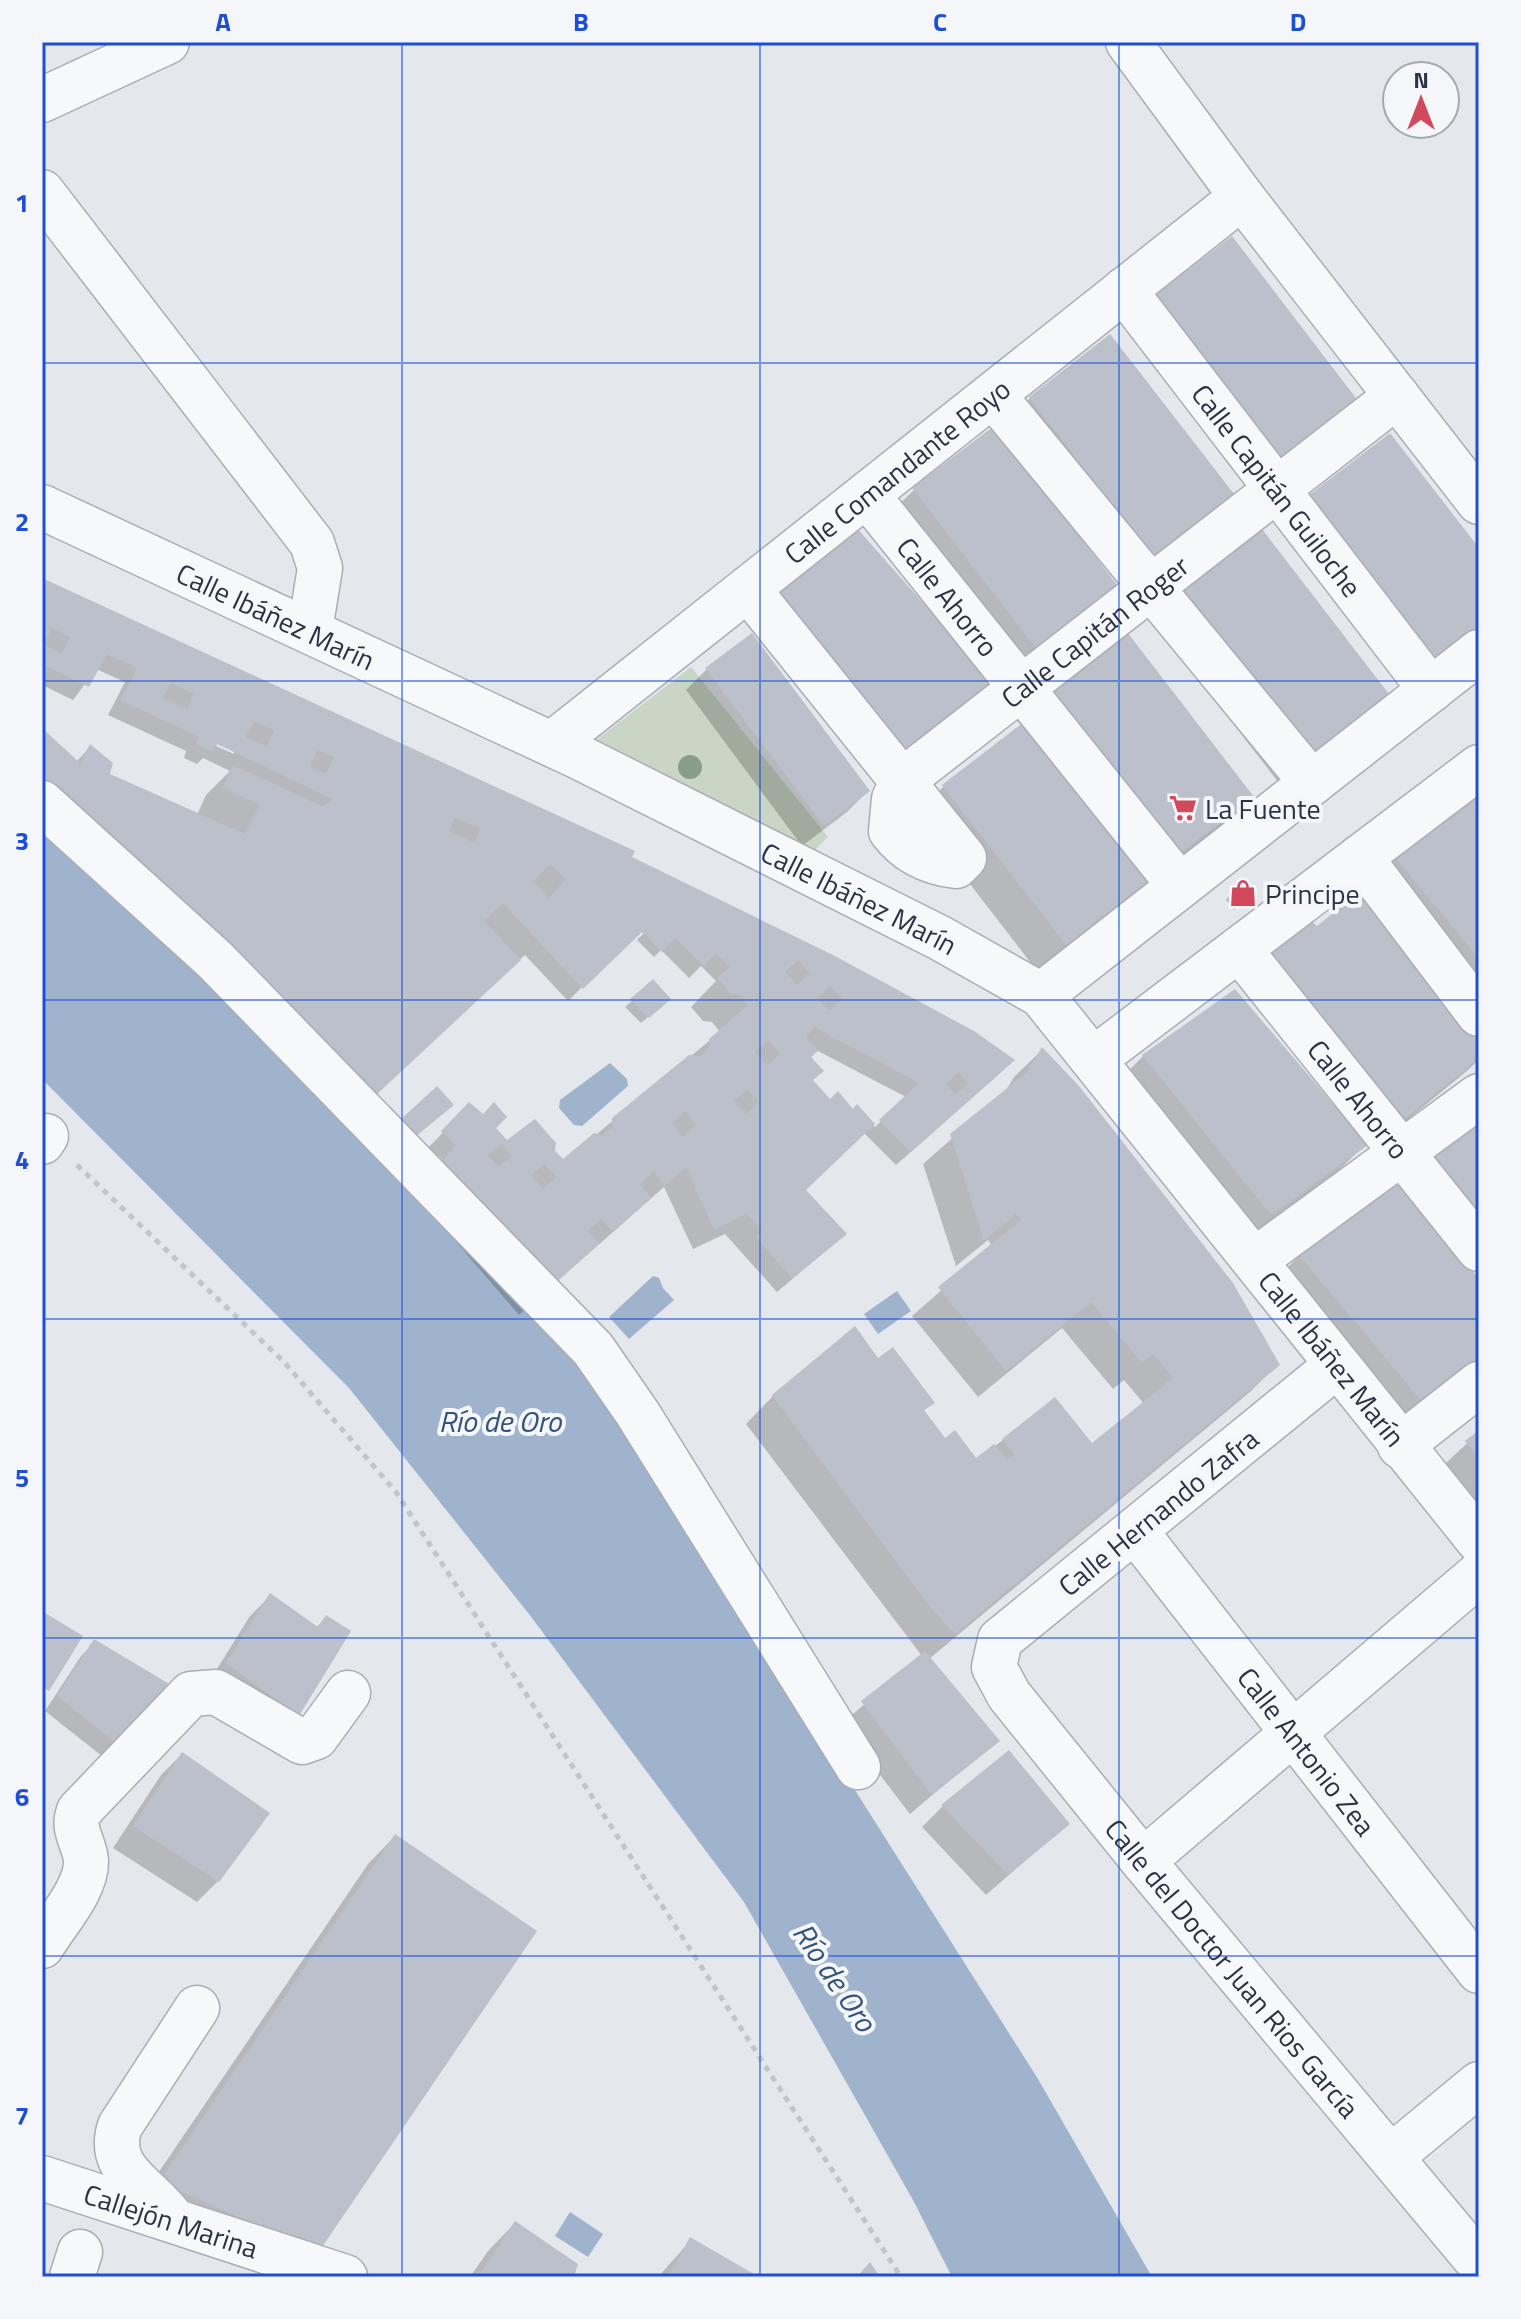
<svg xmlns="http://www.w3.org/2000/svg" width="1521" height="2319" font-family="'Titillium Web',sans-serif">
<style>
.green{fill:#c9d6c5}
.water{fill:#9fb4cc}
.shadow{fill:#0003;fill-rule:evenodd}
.building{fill:#bbc0ca;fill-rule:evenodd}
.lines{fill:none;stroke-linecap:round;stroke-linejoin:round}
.minor-casing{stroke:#a9aeb7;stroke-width:47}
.path{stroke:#c2c5cb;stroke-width:5;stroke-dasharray:6 6;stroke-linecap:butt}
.minor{stroke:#f7f8fa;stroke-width:44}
.tree{fill:#899d89}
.grid{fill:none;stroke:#1d4ed8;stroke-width:2;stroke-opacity:0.55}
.labels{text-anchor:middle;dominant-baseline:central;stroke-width:8;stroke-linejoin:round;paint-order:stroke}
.street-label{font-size:28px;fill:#2b3445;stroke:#f4f6f9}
.poi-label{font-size:28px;fill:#2b3445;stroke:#f4f6f9;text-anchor:start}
.water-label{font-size:30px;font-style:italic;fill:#34527a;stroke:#f4f6f9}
.neatline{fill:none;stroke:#1d4ed8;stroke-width:3}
.grid-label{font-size:26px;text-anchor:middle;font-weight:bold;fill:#1d4ed8}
</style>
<rect width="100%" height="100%" fill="#e4e7ec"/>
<path class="green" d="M 691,667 L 828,837 L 809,856 L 591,744 Z"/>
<path class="water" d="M 42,823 L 292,1058 L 574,1358 L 777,1667 L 1038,2079 L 1152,2277 L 952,2277 L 913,2200 L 744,1902 L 529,1614 L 349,1388 L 42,1079 Z
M 610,1063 L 627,1079 L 628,1086 L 582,1126 L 574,1125 L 559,1108 L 560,1100 Z
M 653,1276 L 659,1278 L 663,1288 L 674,1300 L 629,1339 L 609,1317 Z
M 897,1291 L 911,1311 L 878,1334 L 864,1314 Z
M 570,2212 L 603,2234 L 588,2257 L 555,2236 Z"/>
<path class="shadow" d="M 1151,300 L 1252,494 L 1124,328 Z
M 1110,337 L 1130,592 L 1003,426 L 1030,398 Z
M 914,490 L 1095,622 L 1014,683 L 886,517 Z
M 42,581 L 611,872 L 685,885 L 568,1001 L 525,955 L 518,961 L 233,996 L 42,831 L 42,731 L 76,762 L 90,747 L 108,775 L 197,815 L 206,795 L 230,771 L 203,758 L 197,764 L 184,758 L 186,751 L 108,715 L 125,682 L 96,669 L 73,700 L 42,685 ZM 209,738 L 234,750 L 234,754 L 207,742 ZM 326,805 L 308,825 L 317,811 Z
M 1154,621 L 1390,698 L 1282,787 Z
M 707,669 L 868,791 L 847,812 L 802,846 L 686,690 Z
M 1043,691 L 1252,797 L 1224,824 L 1146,883 L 1044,980 L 916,814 L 944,786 L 1022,727 L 1016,719 Z
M 1479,794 L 1479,1005 L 1374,879 L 1395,858 Z
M 689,887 L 999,1074 L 896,1165 L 864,1133 L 804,1190 L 830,1247 L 777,1292 L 725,1234 L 693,1249 L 664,1187 L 519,1315 L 427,1208 L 427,1179 L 443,1160 L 429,1147 L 469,1105 L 507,1142 L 552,1152 L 563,1162 L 720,1032 L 712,1022 L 703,1021 L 691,1007 L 716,981 L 701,966 L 689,978 L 661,950 L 654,957 L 637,940 ZM 816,1050 L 906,1097 L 875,1127 L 857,1107 L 852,1112 L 829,1102 L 811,1080 L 808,1058 Z
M 1232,893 L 1245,901 L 1234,910 L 1226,900 Z
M 653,982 L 662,1005 L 641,1023 L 625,1007 Z
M 1479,1022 L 1479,1059 L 1468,1070 L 1372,1149 L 1367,1143 L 1337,1172 L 1242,1241 L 1116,1084 L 1143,1056 L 1352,1129 Z
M 1042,1050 L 1278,1364 L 1250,1392 L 929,1659 L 997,1740 L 910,1814 L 841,1724 L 922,1656 L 746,1424 L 773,1396 L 878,1361 L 932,1402 L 923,1412 L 945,1441 L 976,1460 L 1003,1440 L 1092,1446 L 1144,1404 L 1124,1380 L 1113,1389 L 1062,1328 L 978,1397 L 912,1316 L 992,1246 L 988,1240 L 956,1266 L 923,1164 L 1005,1092 L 1014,1077 Z
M 1300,1255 L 1479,1282 L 1479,1374 L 1401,1437 L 1272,1283 Z
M 1479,1432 L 1479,1507 L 1446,1463 Z
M 271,1595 L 316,1628 L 326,1617 L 298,1714 L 207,1685 L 250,1616 Z
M 95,1642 L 142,1720 L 107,1760 L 45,1711 L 81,1656 Z
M 182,1754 L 218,1881 L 197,1902 L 113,1848 L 161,1775 Z
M 943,1806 L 1067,1824 L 986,1895 L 922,1827 Z
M 395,1836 L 316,2252 L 133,2210 L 368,1864 Z
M 515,2223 L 572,2277 L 470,2277 L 488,2251 Z
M 691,2240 L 755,2277 L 658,2277 Z"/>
<path class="building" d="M 1232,236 L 1362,406 L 1281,468 L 1150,299 Z
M 1110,334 L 1241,503 L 1159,566 L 1029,397 Z
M 994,426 L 1125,595 L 1043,657 L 912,488 Z
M 1390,433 L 1479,548 L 1479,634 L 1439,665 L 1309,495 Z
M 855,526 L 1001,691 L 903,757 L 773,588 Z
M 1262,529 L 1392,698 L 1310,761 L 1180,592 Z
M 42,578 L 635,851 L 632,857 L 833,955 L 974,1031 L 1015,1060 L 911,1152 L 879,1120 L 919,1083 L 814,1027 L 806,1038 L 818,1051 L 811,1057 L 824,1071 L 813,1080 L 830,1099 L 838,1091 L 853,1109 L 857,1104 L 875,1124 L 806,1190 L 847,1234 L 792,1279 L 756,1237 L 762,1231 L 747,1214 L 714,1230 L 686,1167 L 665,1186 L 654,1172 L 640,1184 L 651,1198 L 613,1232 L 601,1219 L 587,1231 L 600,1243 L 548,1289 L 440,1164 L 455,1145 L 441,1131 L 469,1102 L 483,1114 L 494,1102 L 507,1117 L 496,1128 L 507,1140 L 535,1119 L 556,1143 L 555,1151 L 563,1159 L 594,1133 L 603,1135 L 612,1128 L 612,1118 L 689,1055 L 700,1056 L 709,1048 L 709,1039 L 748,1005 L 740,995 L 731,994 L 717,978 L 730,967 L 716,953 L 704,966 L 675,938 L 662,952 L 642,932 L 583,989 L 503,903 L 484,921 L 521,960 L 375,1096 L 197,917 L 42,779 L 42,728 L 80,763 L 90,744 L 113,763 L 110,774 L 245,834 L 260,805 L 223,788 L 233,765 L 324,807 L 333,799 L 217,744 L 213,752 L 196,744 L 199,737 L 120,700 L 137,668 L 107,654 L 89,687 L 42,664 ZM 52,628 L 70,637 L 62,653 L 44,645 ZM 171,683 L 194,694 L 187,709 L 163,698 ZM 254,721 L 274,730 L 267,746 L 246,737 ZM 318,750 L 334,757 L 326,774 L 310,767 ZM 454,818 L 480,828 L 475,843 L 449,831 ZM 550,864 L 566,879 L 549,898 L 533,881 ZM 798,960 L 810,974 L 797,985 L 785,972 ZM 830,986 L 842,999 L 829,1011 L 817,998 ZM 768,1040 L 780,1054 L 767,1065 L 755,1052 ZM 958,1072 L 968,1084 L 955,1095 L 946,1084 ZM 747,1089 L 759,1102 L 746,1114 L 734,1101 ZM 685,1111 L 696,1125 L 683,1137 L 672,1123 ZM 501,1144 L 512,1156 L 499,1167 L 487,1155 ZM 544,1164 L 557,1177 L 543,1189 L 531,1175 Z
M 1124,628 L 1254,797 L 1172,859 L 1042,690 Z
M 752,633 L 870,791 L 824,826 L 705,668 Z
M 1024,722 L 1154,891 L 1073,954 L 942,785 Z
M 1479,791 L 1479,959 L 1394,856 Z
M 1244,881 L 1254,895 L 1242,905 L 1231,892 Z
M 1370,883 L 1479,1019 L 1479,1058 L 1400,1123 L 1268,952 L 1310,920 L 1317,926 Z
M 653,979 L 671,999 L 649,1018 L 630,999 Z
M 1235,989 L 1368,1145 L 1271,1215 L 1142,1055 Z
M 1042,1047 L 1079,1086 L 1233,1283 L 1280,1365 L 955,1634 L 930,1607 L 772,1395 L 855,1326 L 878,1358 L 893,1347 L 935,1403 L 924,1410 L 945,1438 L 955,1430 L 976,1458 L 994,1444 L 1007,1460 L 1015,1455 L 1002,1439 L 1055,1397 L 1092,1443 L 1173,1378 L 1153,1354 L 1142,1363 L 1091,1302 L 1006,1371 L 938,1287 L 1021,1220 L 1016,1214 L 984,1241 L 950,1134 L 1026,1073 Z
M 437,1086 L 454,1105 L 415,1137 L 399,1121 Z
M 1479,1113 L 1479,1223 L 1426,1153 Z
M 1396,1174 L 1479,1279 L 1479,1371 L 1429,1410 L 1298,1254 Z
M 1479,1430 L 1479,1458 L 1465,1441 Z
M 270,1593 L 318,1627 L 326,1615 L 351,1631 L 299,1716 L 226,1663 Z
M 42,1611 L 83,1636 L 49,1691 L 42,1687 Z
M 94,1639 L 171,1685 L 144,1721 L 133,1722 L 124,1734 L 122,1748 L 57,1696 Z
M 925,1651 L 1000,1741 L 932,1795 L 861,1701 Z
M 1009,1750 L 1070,1824 L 1008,1875 L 941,1805 Z
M 182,1752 L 270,1813 L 219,1882 L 133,1826 Z
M 395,1834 L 537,1931 L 318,2253 L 159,2182 Z
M 515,2221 L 578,2264 L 574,2277 L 478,2277 Z
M 690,2237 L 759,2277 L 668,2277 Z
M 870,2262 L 880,2277 L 857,2277 Z"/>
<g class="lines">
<g class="minor-casing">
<g id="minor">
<path d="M 1128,42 L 1242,197 L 1479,502"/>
<path d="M 42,100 L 167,42"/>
<path d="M 42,192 L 312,543 L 320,568 L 310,630"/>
<path id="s1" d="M 1124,290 L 1431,690"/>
<path d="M 993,395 L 1312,783"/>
<path id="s2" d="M 867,495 L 1180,886"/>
<path id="s3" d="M 42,507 L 579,757 L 940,938 L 1041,995 L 1479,1541"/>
<path id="s4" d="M 748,589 L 964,858 L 956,866 C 930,863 907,852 891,831 L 894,799 L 903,780 L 1397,396"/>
<path id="s5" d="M 552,744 L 1242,197"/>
<path d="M 42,803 L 215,960 L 593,1349 L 638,1414 L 858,1767"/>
<path d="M 1360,857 L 1479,1014"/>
<path id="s6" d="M 1239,949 L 1479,1249"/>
<path d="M 1041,995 L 1479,652"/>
<path d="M 1094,1059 L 1479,767"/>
<path d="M 42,1142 L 46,1136"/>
<path d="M 1255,1260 L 1479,1096"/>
<path id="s7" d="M 1336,1366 L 1000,1640 L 994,1667 L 1009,1695 L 1143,1861 L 1479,2263"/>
<path d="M 1400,1446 L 1479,1384"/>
<path id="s8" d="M 1136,1532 L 1479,1971"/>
<path d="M 1143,1861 L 1479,1574"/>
<path d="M 42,1946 C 56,1922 87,1889 86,1861 C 85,1843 71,1830 79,1811 L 191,1694 L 216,1692 L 302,1742 L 316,1737 L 348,1693"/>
<path d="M 1392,2156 L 1479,2084"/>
<path id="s9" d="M 42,2178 L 345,2277"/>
<path d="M 171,2217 C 147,2185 105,2169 120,2126 L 197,2008"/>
<path d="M 72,2277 L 80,2252"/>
</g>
</g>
<path class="path" d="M 77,1165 L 284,1362 L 396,1492 L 901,2277"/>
<use href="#minor" class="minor"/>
</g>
<circle class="tree" cx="690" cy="767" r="12"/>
<path class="grid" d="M 402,42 L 402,2277M 760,42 L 760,2277M 1119,42 L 1119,2277M 42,363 L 1479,363M 42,681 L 1479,681M 42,1000 L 1479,1000M 42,1319 L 1479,1319M 42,1638 L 1479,1638M 42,1956 L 1479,1956"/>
<defs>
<g id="supermarket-bare" transform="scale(2.16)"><path d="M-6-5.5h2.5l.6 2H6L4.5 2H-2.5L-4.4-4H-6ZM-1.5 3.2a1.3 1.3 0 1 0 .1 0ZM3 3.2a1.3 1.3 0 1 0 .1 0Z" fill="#d1495b" stroke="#f4f6f9" stroke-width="2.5" paint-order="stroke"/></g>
<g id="shop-bare" transform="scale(2.16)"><path d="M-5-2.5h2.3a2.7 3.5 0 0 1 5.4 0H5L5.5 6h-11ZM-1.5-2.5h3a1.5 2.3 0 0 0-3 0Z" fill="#d1495b" stroke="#f4f6f9" stroke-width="2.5" paint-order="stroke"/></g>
</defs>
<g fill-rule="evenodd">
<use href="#supermarket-bare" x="1183" y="808"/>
<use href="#shop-bare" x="1243" y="893"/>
</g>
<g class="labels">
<g class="street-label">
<text stroke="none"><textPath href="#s5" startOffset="440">Calle Comandante Royo</textPath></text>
<text stroke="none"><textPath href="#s1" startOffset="252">Calle Capitán Guiloche</textPath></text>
<text stroke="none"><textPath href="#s2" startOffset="130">Calle Ahorro</textPath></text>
<text stroke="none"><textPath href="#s3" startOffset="258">Calle Ibáñez Marín</textPath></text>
<text stroke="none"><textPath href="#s4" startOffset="728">Calle Capitán Roger</textPath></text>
<text stroke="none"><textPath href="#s3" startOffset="906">Calle Ibáñez Marín</textPath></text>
<text stroke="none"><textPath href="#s6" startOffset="192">Calle Ahorro</textPath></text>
<text stroke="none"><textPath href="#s3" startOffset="1578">Calle Ibáñez Marín</textPath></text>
<text transform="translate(1158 1512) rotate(-39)">Calle Hernando Zafra</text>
<text stroke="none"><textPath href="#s8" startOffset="278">Calle Antonio Zea</textPath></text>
<text stroke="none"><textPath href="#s7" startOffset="846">Calle del Doctor Juan Rios García</textPath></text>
<text stroke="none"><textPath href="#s9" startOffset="136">Callejón Marina</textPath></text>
</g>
<g class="poi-label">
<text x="1205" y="808">La Fuente</text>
<text x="1265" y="893">Principe</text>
</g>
<g class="water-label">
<text x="500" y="1421">Río de Oro</text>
<text transform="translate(835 1977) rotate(56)">Río de Oro</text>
</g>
</g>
<rect width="1521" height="2319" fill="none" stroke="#f4f6f9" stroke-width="88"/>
<g transform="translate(1421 100)"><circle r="38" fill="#f4f6f9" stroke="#a4a8b1" stroke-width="2"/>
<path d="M0-6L14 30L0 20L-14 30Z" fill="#d1495b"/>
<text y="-12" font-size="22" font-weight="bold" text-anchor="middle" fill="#2b3445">N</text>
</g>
<rect x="44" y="44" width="1433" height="2231" class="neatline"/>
<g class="grid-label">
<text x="223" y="31">A</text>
<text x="581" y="31">B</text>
<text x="940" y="31">C</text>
<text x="1298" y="31">D</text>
<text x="22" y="212">1</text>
<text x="22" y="531">2</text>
<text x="22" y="850">3</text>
<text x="22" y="1169">4</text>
<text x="22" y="1487">5</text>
<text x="22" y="1806">6</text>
<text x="22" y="2125">7</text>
</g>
</svg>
